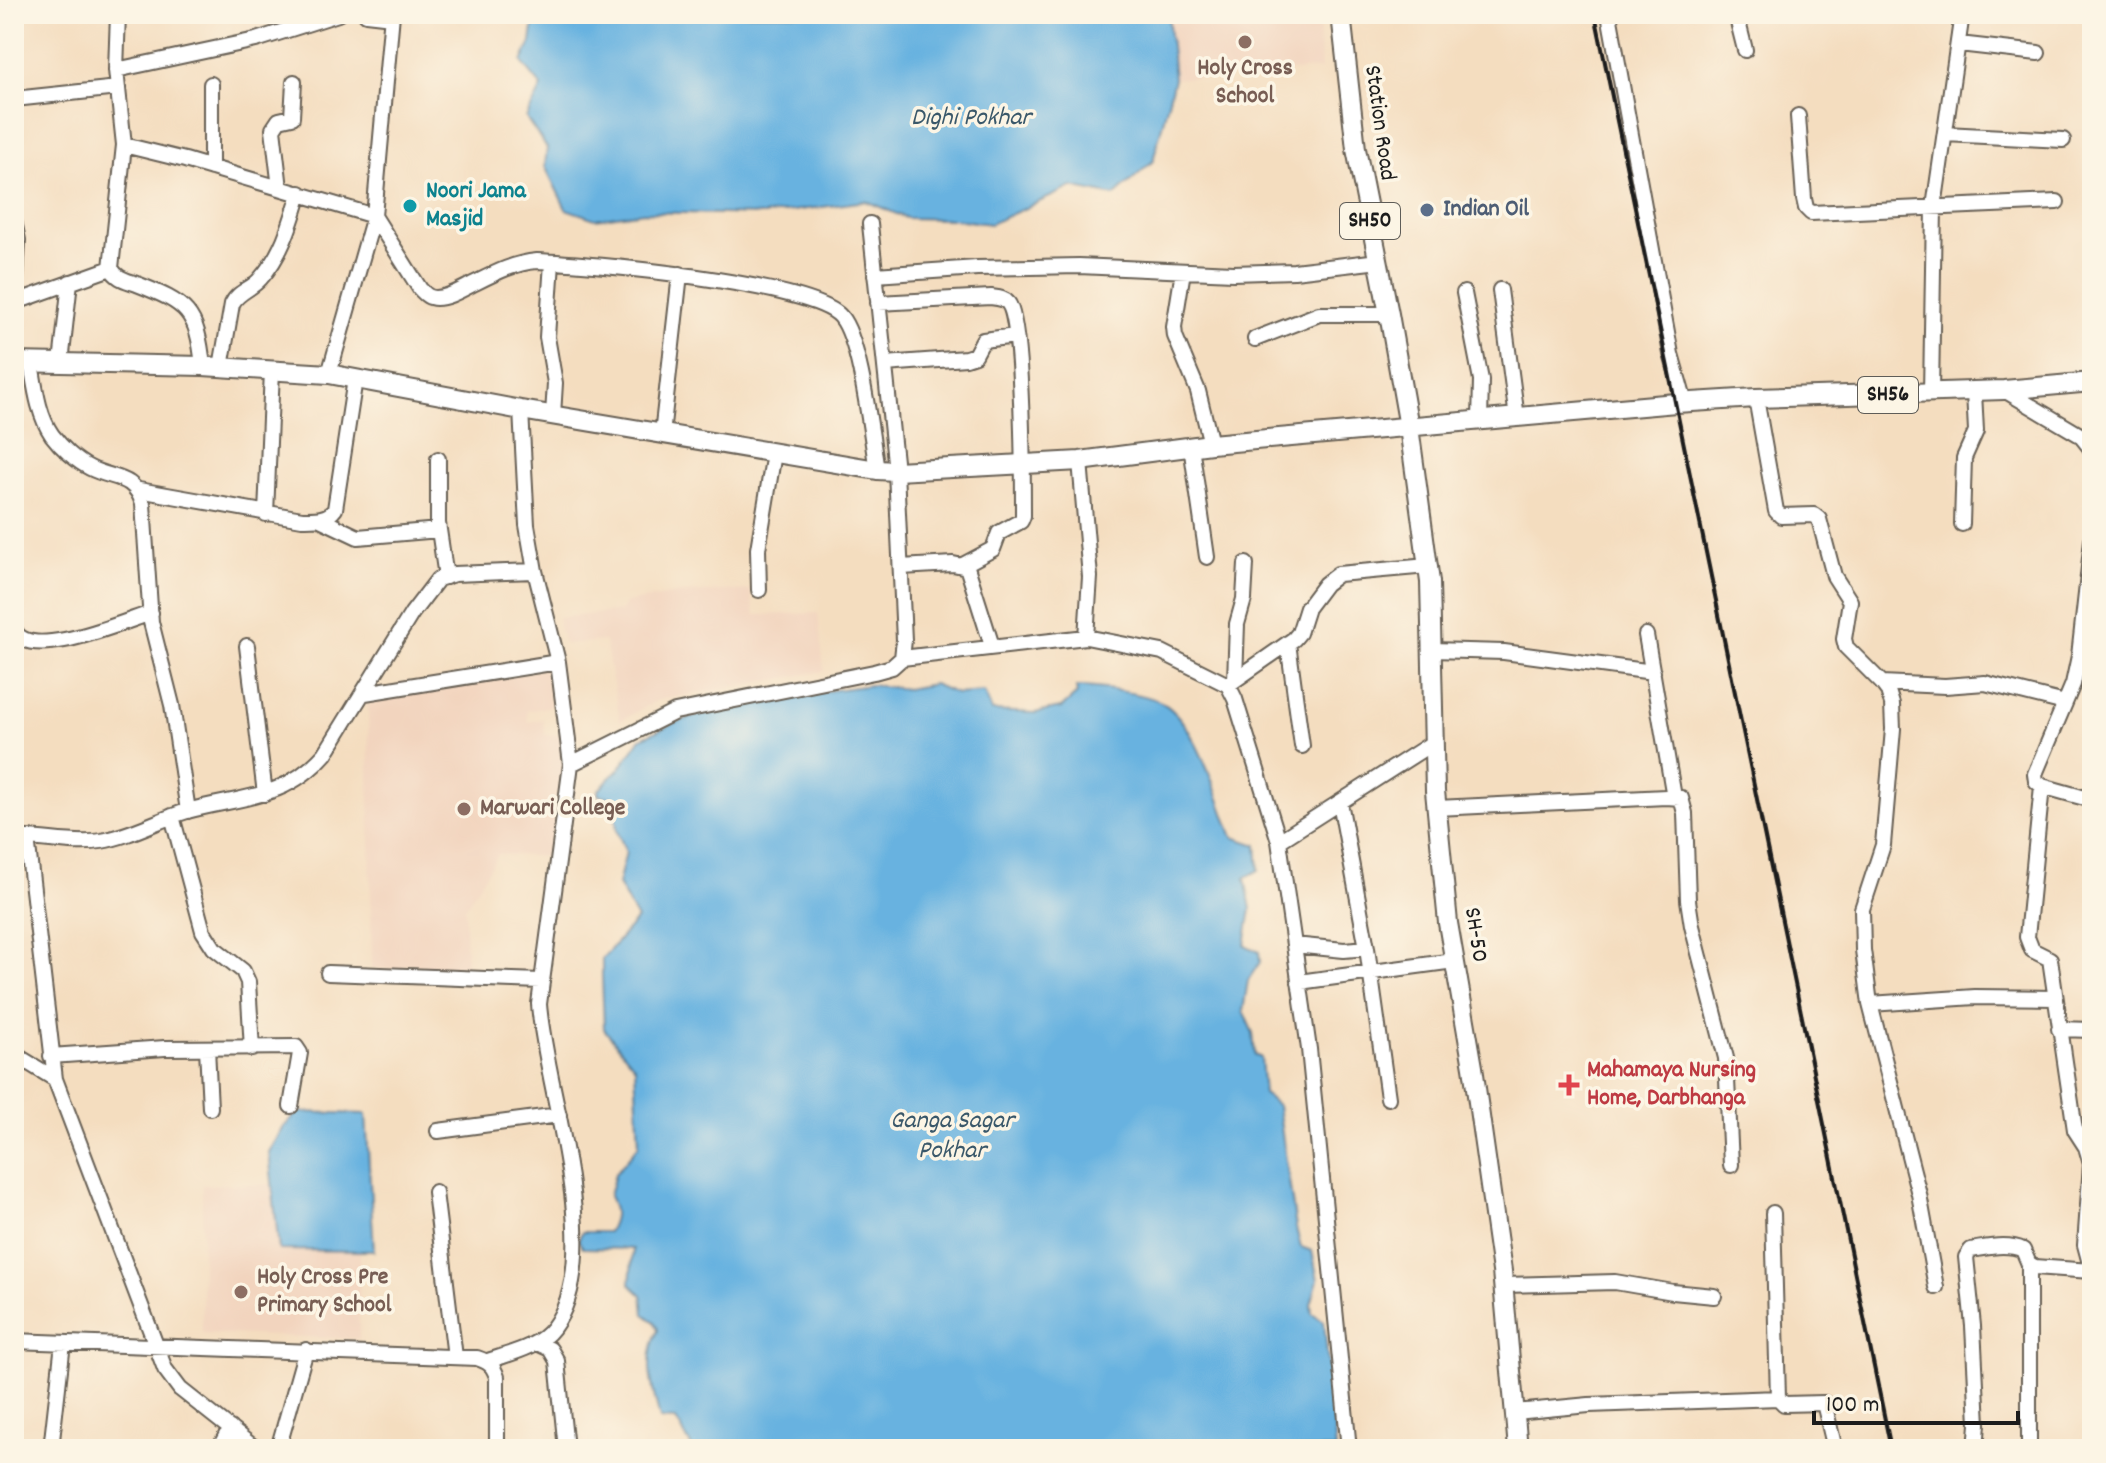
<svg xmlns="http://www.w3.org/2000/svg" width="2106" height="1463" font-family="Dekko,sans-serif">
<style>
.built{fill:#f2d4be}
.water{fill:#67b2e0;stroke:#42677e;stroke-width:2}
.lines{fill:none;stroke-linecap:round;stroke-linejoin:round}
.minor-casing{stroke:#686055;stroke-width:18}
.major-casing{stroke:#686055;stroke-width:22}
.minor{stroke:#fff;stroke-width:14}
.major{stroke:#fff;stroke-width:18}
.rail{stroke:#1c1c1c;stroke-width:4}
.education-dot{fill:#8d6e63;stroke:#fcf5e5;stroke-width:3}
.culture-dot{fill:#0f9aa8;stroke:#fcf5e5;stroke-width:3}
.service-dot{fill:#5c6f8a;stroke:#fcf5e5;stroke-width:3}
.health-dot{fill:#e0444e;stroke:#fcf5e5;stroke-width:3}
.labels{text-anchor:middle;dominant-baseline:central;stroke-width:7;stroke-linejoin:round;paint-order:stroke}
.shield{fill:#fcf5e5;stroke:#5f5d58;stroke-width:2}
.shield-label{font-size:22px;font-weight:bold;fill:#1c1c1c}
.education-label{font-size:24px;font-weight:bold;fill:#785e54;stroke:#fcf5e5;text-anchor:start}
.street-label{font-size:24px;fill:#1c1c1c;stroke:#fcf5e5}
.culture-label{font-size:24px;font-weight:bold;fill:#0d838f;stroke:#fcf5e5;text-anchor:start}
.service-label{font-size:24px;font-weight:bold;fill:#4e5e75;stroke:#fcf5e5;text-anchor:start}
.health-label{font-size:24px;font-weight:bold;fill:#be3a42;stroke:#fcf5e5;text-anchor:start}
.water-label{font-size:26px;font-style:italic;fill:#3a586a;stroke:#fcf5e5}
</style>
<rect width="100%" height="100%" fill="#fcf5e5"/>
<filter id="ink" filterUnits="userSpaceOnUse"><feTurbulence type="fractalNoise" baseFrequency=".0125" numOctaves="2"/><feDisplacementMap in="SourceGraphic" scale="16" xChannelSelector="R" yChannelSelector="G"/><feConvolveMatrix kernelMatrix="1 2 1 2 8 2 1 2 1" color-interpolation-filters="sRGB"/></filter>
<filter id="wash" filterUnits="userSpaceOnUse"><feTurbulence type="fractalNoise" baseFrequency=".006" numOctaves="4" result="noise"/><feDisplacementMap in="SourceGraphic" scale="32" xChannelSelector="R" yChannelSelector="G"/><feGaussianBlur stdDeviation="1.8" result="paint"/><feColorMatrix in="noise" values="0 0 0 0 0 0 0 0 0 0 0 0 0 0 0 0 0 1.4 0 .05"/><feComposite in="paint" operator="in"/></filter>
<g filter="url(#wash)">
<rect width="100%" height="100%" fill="#f4ddbf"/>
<path class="built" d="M 1168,14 L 1319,14 L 1321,69 L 1174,79 Z
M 750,590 L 755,615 L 818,613 L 824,671 L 658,700 L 620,721 L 605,641 L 564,644 L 557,618 L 621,611 L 625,603 L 682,593 Z
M 545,669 L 551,706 L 527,711 L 528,722 L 543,719 L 545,735 L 564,735 L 565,765 L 549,857 L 498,854 L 465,908 L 466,971 L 372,969 L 368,700 Z
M 271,1184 L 280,1249 L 360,1251 L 359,1339 L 202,1333 L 202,1185 Z"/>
<path class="water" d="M 528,14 L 1168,14 L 1174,79 L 1153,161 L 1114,196 L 1072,187 L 990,224 L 953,219 L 906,218 L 866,201 L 763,215 L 644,212 L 595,219 L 566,209 L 545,166 L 547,148 L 526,118 L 542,87 L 522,62 L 531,42 L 534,21 Z
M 933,684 L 957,694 L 984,692 L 992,711 L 1035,713 L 1061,708 L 1077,694 L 1076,687 C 1096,687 1144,693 1161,702 C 1197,721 1218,800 1233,837 L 1257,845 L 1259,870 L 1245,878 L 1251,909 L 1245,945 L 1259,952 L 1260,962 L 1248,980 L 1243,1011 L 1253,1033 L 1255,1055 L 1261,1058 L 1264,1094 L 1278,1106 L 1296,1228 L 1301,1247 L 1312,1251 L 1318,1280 L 1311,1304 L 1312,1313 L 1324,1321 L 1336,1449 L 693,1449 L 676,1420 L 660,1419 C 652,1386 643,1362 658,1330 L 655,1322 L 644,1314 L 642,1295 L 630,1284 L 633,1249 L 583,1248 L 578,1240 L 582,1232 L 608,1232 C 616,1218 616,1210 609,1196 L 615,1174 L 639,1145 L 635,1067 L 604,1029 L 602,974 L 602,959 L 637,919 L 618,884 L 626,852 L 617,831 L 614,798 L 598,795 L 598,791 L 620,768 L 641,738 L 674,723 L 721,708 L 767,699 L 871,685 L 907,689 Z
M 298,1112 L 366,1114 L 374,1251 L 279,1250 L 269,1152 L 284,1127 Z"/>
</g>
<g filter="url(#ink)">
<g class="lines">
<g class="minor-casing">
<path id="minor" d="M 118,14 L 116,70 L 124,145 L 111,268 C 117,279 126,280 137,284 C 188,304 197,311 203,366
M 366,14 L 392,17
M 1609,14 L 1671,354 L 1685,403
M 1736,14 L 1745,50
M 1959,44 L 2038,53
M 116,70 L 256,40 L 338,14
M 14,99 L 118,88
M 1798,116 L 1804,199 L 1806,208 L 1811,213 L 2057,202
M 1945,134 L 2063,140
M 124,145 L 185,160 L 374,216 L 420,289 C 425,294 428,298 436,298 C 448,298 461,290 471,285 C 493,274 513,263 537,261 C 587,263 814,283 841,317 C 861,341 871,436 877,470
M 211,168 L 211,84
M 280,188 L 273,129 L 279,120 L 292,117 L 294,82
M 14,221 L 18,240 L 14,319
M 552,262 L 547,337 L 555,383 L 553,415
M 1183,271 L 1174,327 L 1175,336 L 1198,391 L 1211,444
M 875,275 L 977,268 L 1079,266 L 1233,273 L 1294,271 L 1379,261
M 1500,290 L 1517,418
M 1464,293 L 1481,380 L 1480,421
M 16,302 L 111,268
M 878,303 L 991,297 C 997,298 1004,298 1008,303 C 1023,320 1023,485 1023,516 L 1021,521 L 999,533 L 993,549 L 963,565
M 1255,339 L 1319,314 L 1389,314
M 31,363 C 35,386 38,415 52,435 C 61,447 76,461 90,468 C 114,480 134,474 143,504 L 151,622 L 172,705 L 188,811
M 61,363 L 70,282
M 885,364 L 966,358 L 975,355 L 983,340 L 1016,336
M 221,367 L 232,304 C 237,292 252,289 260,279 C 282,255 291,223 300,193
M 329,374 L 374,216 L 392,14
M 2004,390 L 2080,435 L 2092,450
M 1931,394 L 1934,207 L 1962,14
M 1756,398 L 1776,511 L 1781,516 L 1814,515 L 1819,519 L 1834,576 L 1850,601 L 1844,639 L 1846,647 L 1882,683 L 1888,691 L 1892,704 L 1893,729 L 1883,845 L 1862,909 L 1863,950 L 1870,1004 L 1919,1194 L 1936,1287
M 662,434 L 680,274
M 1191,446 L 1207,557
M 438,459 L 438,523 L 446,577
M 1080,461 L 1090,577 L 1086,637
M 139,490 L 302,519 C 316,519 327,520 335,509 L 355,379
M 266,514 L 272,370
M 320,519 L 358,537 L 439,530
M 1962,524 L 1964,458 L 1976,431 L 1974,392
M 2092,540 L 2079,656 L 2073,684 L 2035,774 L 2036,781 L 2042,786 L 2092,800
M 901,567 L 953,564 L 967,567 L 992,646
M 759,590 L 758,549 L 774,453
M 14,629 C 27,664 125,621 151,613
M 1646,635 L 1674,797
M 1288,643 L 1302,746
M 247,646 L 265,794
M 1432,650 L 1504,652 L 1653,672
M 902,658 L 1086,637 L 1162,652 L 1228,685 L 1235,699 L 1279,841 L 1309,1049 L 1349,1449
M 1235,680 L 1237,624 L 1244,599 L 1246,564
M 1882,683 L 1945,686 L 1985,683 L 2065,703
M 1228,685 L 1294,639 L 1299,633 L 1307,608 L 1325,584 L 1338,574 L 1428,566
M 365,693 L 558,662
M 571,764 L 675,712 L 874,672 L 892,667 L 902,658 L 904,640 L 896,471 L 870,224
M 2042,786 L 2027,937 L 2032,950 L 2050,959 L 2075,1130 L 2086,1147 L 2091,1164 L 2085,1245 L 2092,1271
M 1340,802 L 1367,948 L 1388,1098
M 1437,808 L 1666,797 L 1681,798 L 1685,813 L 1688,900 L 1692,926 L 1726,1058 L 1731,1165
M 172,816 L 203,931 L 214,948 L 243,971 L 248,982 L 252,1049
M 1279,841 L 1434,742
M 1294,945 L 1344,950 L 1367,948
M 328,973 L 541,981
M 1299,982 L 1454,961
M 1870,1004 L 1975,997 L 2054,998
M 2059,1029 L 2092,1030
M 207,1048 L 210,1108
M 14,1054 L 55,1079
M 51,1056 L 165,1048 L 296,1047 L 300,1053 L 291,1106
M 438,1131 L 559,1115
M 435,1192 L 455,1357
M 1773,1213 L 1778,1398 L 1784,1404 L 1824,1403 L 1835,1449
M 2029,1264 L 2029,1449
M 1503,1285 L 1615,1282 L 1673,1292 L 1714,1296
M 14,1341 L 477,1358 C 489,1362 493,1365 497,1377 L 497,1449
M 537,1343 L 550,1349 L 557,1361 L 566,1449
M 488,1361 C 510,1353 538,1348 553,1328 C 608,1255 545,1089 539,1004 L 571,764 L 558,662 L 535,571 L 527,525 L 521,410
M 1515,1412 L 1589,1405 L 1778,1398
M 51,1449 L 63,1343
M 219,1449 L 230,1428
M 256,1449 L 180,1389 L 165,1369 L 55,1079 L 27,838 C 50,839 78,845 101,841 C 131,836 158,820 187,811 C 242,796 284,800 325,754 L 412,613 L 438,579 L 454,574 L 535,571
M 278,1449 L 306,1350
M 1976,1449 L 1978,1424 L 1973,1326 L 1966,1257 L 1971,1250 C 1987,1247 2009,1243 2023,1250 L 2029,1264 L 2035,1267 L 2091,1271"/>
</g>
<g class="major-casing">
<path id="major" d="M 1341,14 L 1356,149 L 1389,314 L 1409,427 L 1430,582 L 1435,791 L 1448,923 L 1473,1067 L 1502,1271 L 1518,1449
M 14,362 L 203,366 L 329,374 L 521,410 L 877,470 L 896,471 L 1080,461 L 1211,444 L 1676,403 L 1756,398 L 2004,390 L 2092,382"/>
</g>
<use href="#minor" class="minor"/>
<use href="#major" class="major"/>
<path class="rail" d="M 1595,14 L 1891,1449"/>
</g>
</g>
<g class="education-dot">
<circle cx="1245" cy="42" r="8"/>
<circle cx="464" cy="809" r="8"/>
<circle cx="241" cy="1292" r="8"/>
</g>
<circle class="culture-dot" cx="410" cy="206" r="8"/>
<circle class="service-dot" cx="1427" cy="210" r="8"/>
<path class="health-dot" d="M1565 1073h8v8h8v8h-8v8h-8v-8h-8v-8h8z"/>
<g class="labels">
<g class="shield">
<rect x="1340" y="203" width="60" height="36" rx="6"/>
<rect x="1858" y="377" width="60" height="36" rx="6"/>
</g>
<g class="shield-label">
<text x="1370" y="221">SH50</text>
<text x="1888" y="395">SH56</text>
</g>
<g class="education-label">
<text x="1245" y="69" text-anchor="middle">Holy Cross<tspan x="1245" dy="28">School</tspan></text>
<text x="480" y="809">Marwari College</text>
<text x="257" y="1278">Holy Cross Pre<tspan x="257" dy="28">Primary School</tspan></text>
</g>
<g class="street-label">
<text transform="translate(1379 123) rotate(82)">Station Road</text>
<text transform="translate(1475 935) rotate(81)">SH-50</text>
</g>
<g class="culture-label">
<text x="426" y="192">Noori Jama<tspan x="426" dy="28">Masjid</tspan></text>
</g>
<g class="service-label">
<text x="1443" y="210">Indian Oil</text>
</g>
<g class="health-label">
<text x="1587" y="1071">Mahamaya Nursing<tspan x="1587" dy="28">Home, Darbhanga</tspan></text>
</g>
<g class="water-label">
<text x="971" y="118">Dighi Pokhar</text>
<text x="952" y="1121">Ganga Sagar<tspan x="952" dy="30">Pokhar</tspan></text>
</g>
</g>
<rect width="2106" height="1463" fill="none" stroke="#fcf5e5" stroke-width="48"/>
<path d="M1814 1411v12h204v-12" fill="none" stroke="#1c1c1c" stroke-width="4"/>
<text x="1826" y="1411" font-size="24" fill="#1c1c1c" stroke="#fcf5e5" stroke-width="6" paint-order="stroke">100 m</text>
</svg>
